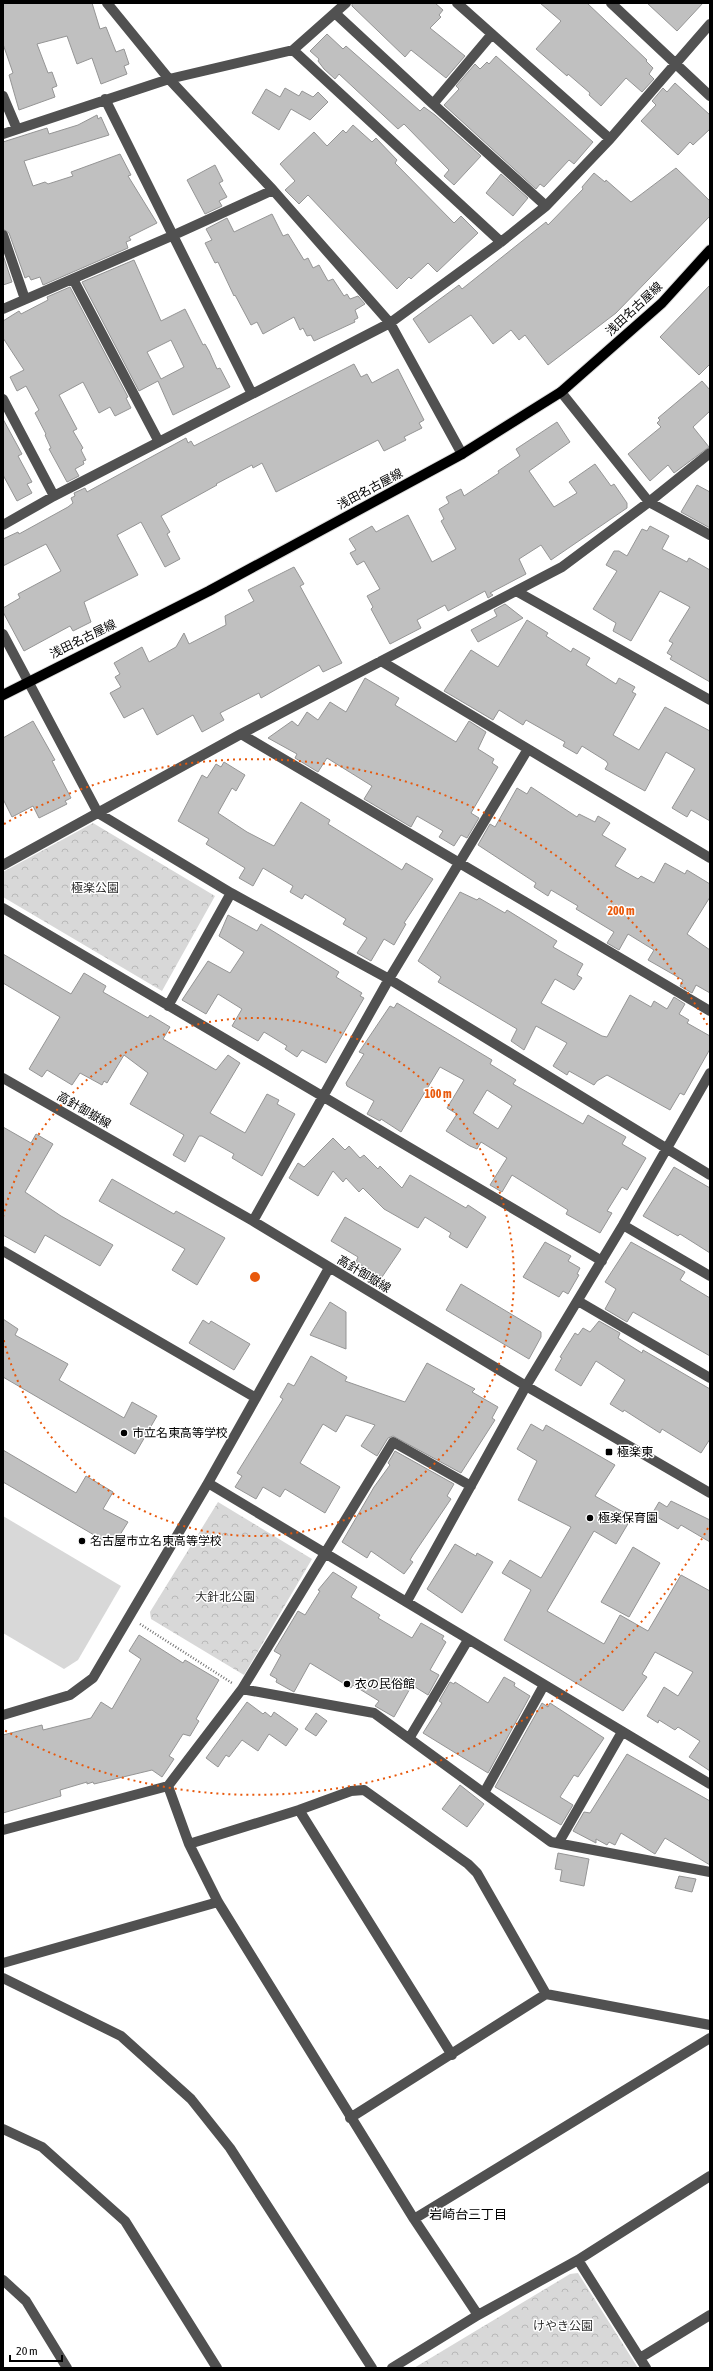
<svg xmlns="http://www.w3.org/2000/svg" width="713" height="2371" font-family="'Asap Condensed','Noto Sans JP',sans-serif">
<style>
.grass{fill:#d8d8d8}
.park{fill:url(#park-crowns)}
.building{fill:#c0c0c0;stroke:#959595;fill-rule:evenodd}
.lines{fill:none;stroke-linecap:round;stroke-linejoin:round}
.major-casing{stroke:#dbdbdb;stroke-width:12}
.path{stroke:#737373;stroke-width:2.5;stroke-dasharray:1 2;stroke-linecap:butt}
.minor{stroke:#515151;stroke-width:10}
.major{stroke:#000;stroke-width:10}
.ring{fill:none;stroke:#e8590c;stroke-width:2;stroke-dasharray:2 4}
.poi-dot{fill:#000;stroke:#fff;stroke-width:1.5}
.labels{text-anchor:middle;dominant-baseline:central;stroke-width:3;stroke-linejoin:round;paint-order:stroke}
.street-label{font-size:12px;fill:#000;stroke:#fff}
.park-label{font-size:12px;fill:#2f2f2f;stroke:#fff}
.poi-label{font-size:12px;fill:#000;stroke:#fff;text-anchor:start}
.neighbourhood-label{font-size:13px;fill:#000;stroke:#fff}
.centre{fill:#e8590c;stroke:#fff;stroke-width:2}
.ring-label{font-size:12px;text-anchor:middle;font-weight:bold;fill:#e8590c;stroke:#fff;stroke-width:3;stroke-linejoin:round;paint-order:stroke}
</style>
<defs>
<pattern id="park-crowns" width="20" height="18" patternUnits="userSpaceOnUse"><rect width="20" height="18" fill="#d8d8d8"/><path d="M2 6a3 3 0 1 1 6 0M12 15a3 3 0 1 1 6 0" fill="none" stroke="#b8b8b8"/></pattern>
</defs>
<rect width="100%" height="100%" fill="#fff"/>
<path class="grass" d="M 3,1516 L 121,1586 L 78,1660 L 64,1669 L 3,1633 Z"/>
<path class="park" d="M 93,823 L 215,896 L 162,991 L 3,897 L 3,872 Z
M 218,1502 L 312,1559 L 244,1675 L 151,1619 L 150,1612 Z
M 578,2273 L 638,2368 L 414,2368 L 570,2274 Z"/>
<path class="building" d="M 3,3 L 92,3 L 100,29 L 106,27 L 116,52 L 124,49 L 129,64 L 124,66 L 127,74 L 101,84 L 92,58 L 77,64 L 67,36 L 37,44 L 48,73 L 52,72 L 57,86 L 52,88 L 55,97 L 19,110 L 9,75 L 13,73 L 3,44 Z
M 352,3 L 435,3 L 443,10 L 439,15 L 441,17 L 430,28 L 465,56 L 446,78 L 411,50 L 405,57 L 352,6 Z
M 540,3 L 587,3 L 647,60 L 646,61 L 653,68 L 649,74 L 654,79 L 642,92 L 626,78 L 601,106 L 589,95 L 590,93 L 568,74 L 567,76 L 536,49 L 561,21 Z
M 647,3 L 703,3 L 677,31 Z
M 327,34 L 343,49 L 346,46 L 420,111 L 424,107 L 435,115 L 481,156 L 454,185 L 444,176 L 449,170 L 404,124 L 398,129 L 339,74 L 335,79 L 324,69 L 318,61 L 319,59 L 310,51 Z
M 496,56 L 593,142 L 574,164 L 569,160 L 544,187 L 540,184 L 536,189 L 444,105 L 459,89 L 456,86 L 475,64 L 480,69 L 487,62 L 489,64 Z
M 675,83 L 710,115 L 710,129 L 693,145 L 690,142 L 678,155 L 641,121 L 656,105 L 652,101 L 663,88 L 667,92 Z
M 285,88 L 299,96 L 302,91 L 313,97 L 318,92 L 328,102 L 310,120 L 291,109 L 279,130 L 252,113 L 266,89 L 280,97 Z
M 97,115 L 98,119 L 101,117 L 109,135 L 24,161 L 33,186 L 45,182 L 48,184 L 73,176 L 71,172 L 120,154 L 131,175 L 128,176 L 157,223 L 129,237 L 131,240 L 126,242 L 128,248 L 43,285 L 40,277 L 31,280 L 29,276 L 25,278 L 9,233 L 3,229 L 3,142 L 47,128 L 49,134 L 78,125 Z
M 353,125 L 372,142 L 376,138 L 397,160 L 395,163 L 454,223 L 461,216 L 478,233 L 437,272 L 428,263 L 411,279 L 409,277 L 397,289 L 308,195 L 299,204 L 285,190 L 295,181 L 280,164 L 314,132 L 327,146 L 343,130 L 346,133 Z
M 215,165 L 223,181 L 219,183 L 227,197 L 219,201 L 222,206 L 205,214 L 187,180 Z
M 676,168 L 710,201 L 710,216 L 616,313 L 548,365 L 525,335 L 519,340 L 511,330 L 493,344 L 471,315 L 429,343 L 413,319 L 459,285 L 462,289 L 546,222 L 548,225 L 583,189 L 582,187 L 594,173 L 605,182 L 606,180 L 631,202 Z
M 501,174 L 528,198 L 513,216 L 486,193 Z
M 272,214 L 283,236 L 288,234 L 304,260 L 308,258 L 313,268 L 319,265 L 328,281 L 333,279 L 344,296 L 347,294 L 350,299 L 358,296 L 365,304 L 355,310 L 358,318 L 354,320 L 355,322 L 314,341 L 311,335 L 307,336 L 303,328 L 300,330 L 294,317 L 263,334 L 257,322 L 251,325 L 235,295 L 234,296 L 218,262 L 215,263 L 205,243 L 212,240 L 206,229 L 227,218 L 234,232 Z
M 3,255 L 12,282 L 3,285 Z
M 134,260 L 161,321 L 185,309 L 203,345 L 205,344 L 209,351 L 217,369 L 220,368 L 230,387 L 173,415 L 158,381 L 139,391 L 82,282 ZM 171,340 L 184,367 L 161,379 L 147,352 Z
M 710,285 L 710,364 L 699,375 L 660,337 Z
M 70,287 L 128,397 L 126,398 L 131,408 L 115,416 L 110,407 L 99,413 L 83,382 L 59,395 L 77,429 L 73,431 L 83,448 L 81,450 L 86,460 L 83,461 L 84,464 L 75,469 L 79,476 L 67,482 L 49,449 L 51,448 L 45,435 L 46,434 L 35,413 L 39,410 L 26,386 L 17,391 L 10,377 L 24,370 L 3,338 L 3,321 L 19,311 L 21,314 L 48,300 L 47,297 Z
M 354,364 L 361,377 L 367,374 L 372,383 L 398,369 L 424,420 L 419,423 L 422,428 L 404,437 L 406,440 L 384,451 L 378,440 L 276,492 L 262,463 L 253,468 L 252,465 L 216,484 L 217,485 L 161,516 L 170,532 L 167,534 L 180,559 L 165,567 L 141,522 L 117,535 L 138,575 L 84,602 L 91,622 L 73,631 L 70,626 L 24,651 L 3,612 L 3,608 L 20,598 L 18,594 L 61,571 L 46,544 L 3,566 L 3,539 L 18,532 L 19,534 L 68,507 L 73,503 L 71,498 L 75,496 L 74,493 L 85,488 L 87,492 L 186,438 L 188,443 L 191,441 L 194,446 Z
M 702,381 L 710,390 L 710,411 L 693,427 L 709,447 L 674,473 L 668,465 L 650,481 L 628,454 L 661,427 L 657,423 L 660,420 L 658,418 Z
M 3,419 L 22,454 L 18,456 L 32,482 L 27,484 L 32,493 L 17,501 L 3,475 Z
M 557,422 L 570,442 L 529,471 L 554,507 L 577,493 L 569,482 L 595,464 L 611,486 L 614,484 L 627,503 L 627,508 L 551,560 L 541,545 L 519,559 L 526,574 L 490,593 L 493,595 L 488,598 L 485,591 L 448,611 L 445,605 L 417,620 L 421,628 L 390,644 L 371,609 L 373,607 L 367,596 L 380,589 L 364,561 L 357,565 L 350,553 L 356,550 L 349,539 L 372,526 L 376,532 L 408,515 L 432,562 L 456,549 L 441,521 L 444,519 L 439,509 L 449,503 L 446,497 L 461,489 L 464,496 L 499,473 L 498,471 L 520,456 L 516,449 Z
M 697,485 L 710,492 L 710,528 L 681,512 Z
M 650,526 L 669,536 L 662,549 L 687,562 L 689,558 L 710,570 L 710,682 L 670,659 L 672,656 L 667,653 L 673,643 L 669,641 L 690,607 L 660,591 L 631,641 L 613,631 L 616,623 L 593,609 L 617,571 L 606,565 L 614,551 L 619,551 L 627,556 L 642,529 L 647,531 Z
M 294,567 L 304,584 L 300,586 L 342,663 L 323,672 L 319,665 L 261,698 L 259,693 L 220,713 L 224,720 L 202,732 L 193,715 L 157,735 L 143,708 L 124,718 L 110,693 L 121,687 L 115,677 L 120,674 L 114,663 L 142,647 L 149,662 L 176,647 L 184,633 L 189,644 L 226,625 L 225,616 L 254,601 L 248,590 Z
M 505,604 L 523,618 L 478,642 L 471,630 L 497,616 L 494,610 Z
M 527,620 L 548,633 L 546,636 L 571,652 L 573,648 L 590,658 L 586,665 L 616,684 L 619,678 L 635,687 L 632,692 L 636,694 L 613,735 L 639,750 L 665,707 L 710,731 L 710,821 L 691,810 L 687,817 L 672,808 L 695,769 L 666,752 L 645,791 L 605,769 L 608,764 L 606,761 L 582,746 L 577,754 L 563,746 L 565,742 L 526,720 L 523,725 L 499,710 L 493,720 L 444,691 L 471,650 L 498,667 Z
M 365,678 L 399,698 L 395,705 L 456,742 L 469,721 L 486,732 L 478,749 L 494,759 L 492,763 L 498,767 L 471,813 L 479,818 L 467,838 L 461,835 L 454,846 L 439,837 L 443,831 L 417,816 L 411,827 L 364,799 L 372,786 L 327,758 L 318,772 L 295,758 L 297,754 L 268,738 L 292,721 L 298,726 L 307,712 L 318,720 L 330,702 L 346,712 Z
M 33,721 L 55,760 L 52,761 L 71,798 L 65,801 L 67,804 L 39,818 L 33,806 L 12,817 L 3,799 L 3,738 Z
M 224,762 L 245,775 L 236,791 L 232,788 L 218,813 L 247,832 L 274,846 L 301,802 L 330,820 L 328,824 L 402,870 L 406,863 L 433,879 L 404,923 L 406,924 L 394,945 L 384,939 L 371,961 L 357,953 L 367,938 L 343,924 L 346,919 L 305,894 L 302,899 L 290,892 L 293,886 L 263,868 L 253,886 L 239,878 L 245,868 L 206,844 L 209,839 L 178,821 L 202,775 L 207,778 L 216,764 L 221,767 Z
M 531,787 L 577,817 L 579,814 L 595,822 L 598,816 L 610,823 L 602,835 L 626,849 L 615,866 L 638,879 L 641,876 L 654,883 L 665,863 L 685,874 L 687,870 L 710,884 L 710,897 L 687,934 L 710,950 L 710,993 L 696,985 L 692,993 L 680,986 L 683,980 L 648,960 L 654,950 L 628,934 L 619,950 L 607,943 L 614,932 L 576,909 L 578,906 L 551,890 L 548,896 L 534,887 L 536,883 L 478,845 L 490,824 L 495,827 L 517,788 L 527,794 Z
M 460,892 L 477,900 L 479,898 L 505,913 L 507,910 L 557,941 L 553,947 L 583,964 L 577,975 L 582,978 L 574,990 L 555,979 L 541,1003 L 602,1036 L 607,1037 L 630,995 L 651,1007 L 654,1001 L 667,1009 L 674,997 L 685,1004 L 679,1014 L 689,1020 L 687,1023 L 710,1036 L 710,1049 L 684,1095 L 680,1093 L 670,1110 L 607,1075 L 597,1081 L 594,1085 L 569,1071 L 567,1075 L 553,1066 L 567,1043 L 536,1026 L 524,1050 L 511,1041 L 517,1029 L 438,982 L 441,977 L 418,961 Z
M 228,915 L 257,931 L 261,924 L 276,933 L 339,972 L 336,977 L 362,993 L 360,996 L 364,998 L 326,1063 L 302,1050 L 297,1057 L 285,1049 L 287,1046 L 264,1032 L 258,1041 L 232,1026 L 242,1009 L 218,994 L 206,1014 L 182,1000 L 208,961 L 230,973 L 244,952 L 219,936 Z
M 3,954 L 71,994 L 84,973 L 106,986 L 103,992 L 148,1018 L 150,1015 L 170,1027 L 163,1039 L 216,1070 L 228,1055 L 240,1063 L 210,1113 L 245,1133 L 267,1094 L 279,1100 L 277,1104 L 295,1114 L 262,1176 L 232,1158 L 234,1154 L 202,1136 L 199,1136 L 185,1162 L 173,1155 L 184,1135 L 130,1104 L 148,1073 L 124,1055 L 107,1083 L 104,1081 L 102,1085 L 80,1073 L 72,1085 L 47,1070 L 42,1077 L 29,1069 L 60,1017 L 3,983 Z
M 397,1003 L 492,1060 L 490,1064 L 516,1080 L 513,1084 L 583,1124 L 588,1115 L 605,1125 L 626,1137 L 622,1144 L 646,1158 L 627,1190 L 622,1187 L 607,1211 L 612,1213 L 600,1233 L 566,1214 L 568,1210 L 512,1175 L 502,1192 L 490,1185 L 507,1158 L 481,1142 L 477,1149 L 470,1146 L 446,1131 L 457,1114 L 447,1108 L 464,1080 L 440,1067 L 401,1132 L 381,1119 L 380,1121 L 367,1114 L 374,1101 L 347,1086 L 346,1083 L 364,1054 L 359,1052 L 390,1006 L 394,1008 ZM 487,1090 L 512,1106 L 498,1129 L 473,1113 Z
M 3,1127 L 31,1143 L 36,1134 L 53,1144 L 25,1192 L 61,1216 L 113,1245 L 100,1266 L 45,1235 L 35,1253 L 3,1235 Z
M 333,1138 L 345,1150 L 349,1146 L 360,1158 L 364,1155 L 378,1169 L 380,1166 L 402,1188 L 410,1175 L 466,1208 L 468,1205 L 486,1217 L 467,1248 L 449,1237 L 451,1233 L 425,1217 L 418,1228 L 414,1226 L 384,1209 L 363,1188 L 359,1192 L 346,1178 L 343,1182 L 333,1171 L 318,1196 L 289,1178 L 298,1163 L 304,1167 Z
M 674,1167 L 710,1188 L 710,1253 L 680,1234 L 678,1236 L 643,1216 Z
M 112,1179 L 174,1214 L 176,1211 L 225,1238 L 197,1285 L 172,1270 L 185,1249 L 99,1201 Z
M 345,1217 L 401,1249 L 382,1277 L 356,1262 L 358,1257 L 331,1241 Z
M 545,1242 L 571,1256 L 568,1261 L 580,1268 L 577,1274 L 579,1275 L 568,1294 L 563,1291 L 559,1297 L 523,1277 Z
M 631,1242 L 685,1272 L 680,1280 L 710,1298 L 710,1356 L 633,1312 L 627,1322 L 605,1309 L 616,1289 L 605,1282 Z
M 461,1284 L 541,1332 L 541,1337 L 529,1359 L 446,1310 Z
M 330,1302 L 346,1312 L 346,1349 L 310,1335 Z
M 3,1319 L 18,1329 L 15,1335 L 68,1364 L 59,1380 L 124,1418 L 132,1402 L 157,1416 L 135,1454 L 3,1377 Z
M 203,1320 L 209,1324 L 211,1321 L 250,1344 L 234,1370 L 189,1343 Z
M 599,1321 L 620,1333 L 618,1338 L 642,1353 L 643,1350 L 710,1389 L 710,1439 L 701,1453 L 662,1429 L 660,1433 L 624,1410 L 623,1412 L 610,1404 L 625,1380 L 596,1361 L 581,1386 L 555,1370 L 562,1358 L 560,1357 L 575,1333 L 578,1335 L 583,1328 L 590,1332 Z
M 311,1356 L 347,1377 L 345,1381 L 405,1402 L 427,1363 L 475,1389 L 472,1392 L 498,1407 L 492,1418 L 495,1420 L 461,1473 L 393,1436 L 388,1438 L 377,1456 L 361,1446 L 375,1425 L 346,1415 L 336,1432 L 323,1424 L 300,1463 L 340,1487 L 325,1513 L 285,1489 L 280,1497 L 263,1487 L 256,1499 L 235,1487 L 242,1476 L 237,1473 L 283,1399 L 280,1397 L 288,1383 L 294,1386 Z
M 531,1424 L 543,1431 L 546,1425 L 615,1465 L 595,1496 L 632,1517 L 616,1544 L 594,1531 L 547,1611 L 604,1644 L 620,1615 L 648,1631 L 681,1575 L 710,1591 L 710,1771 L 689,1757 L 700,1741 L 678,1727 L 675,1730 L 659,1720 L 658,1723 L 647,1716 L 664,1687 L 678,1696 L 693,1672 L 655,1652 L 642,1674 L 647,1677 L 623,1711 L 504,1640 L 531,1590 L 502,1573 L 510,1560 L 541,1578 L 571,1527 L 518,1500 L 537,1461 L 517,1449 Z
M 3,1450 L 76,1493 L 86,1476 L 113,1492 L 103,1509 L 128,1522 L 113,1546 L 3,1482 Z
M 395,1451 L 454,1484 L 447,1496 L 451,1499 L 413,1555 L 410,1560 L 413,1562 L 404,1574 L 371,1551 L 367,1558 L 342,1542 L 374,1487 L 390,1465 L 388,1463 Z
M 671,1501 L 710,1520 L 710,1542 L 681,1525 L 678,1529 L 652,1514 L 659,1502 L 667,1507 Z
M 455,1544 L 476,1556 L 477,1553 L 493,1562 L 462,1613 L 427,1589 Z
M 633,1547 L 660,1563 L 629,1617 L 601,1602 Z
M 333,1572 L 357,1587 L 351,1597 L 380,1615 L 378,1618 L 412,1638 L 421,1623 L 444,1636 L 442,1639 L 446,1642 L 430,1670 L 439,1675 L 428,1695 L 412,1685 L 394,1717 L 375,1706 L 379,1701 L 353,1685 L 351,1688 L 310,1663 L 294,1692 L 276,1682 L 277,1679 L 270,1675 L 281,1655 L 274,1651 L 298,1611 L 305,1615 L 320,1591 L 318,1590 Z
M 139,1635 L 183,1663 L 185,1660 L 219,1680 L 196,1719 L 199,1721 L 190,1736 L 183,1734 L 169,1756 L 174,1759 L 162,1777 L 152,1770 L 94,1784 L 93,1782 L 87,1784 L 87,1782 L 60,1790 L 61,1796 L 3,1813 L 3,1735 L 42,1725 L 43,1730 L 91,1718 L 101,1702 L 112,1709 L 141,1659 L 129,1651 Z
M 504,1677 L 515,1683 L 514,1686 L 530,1696 L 488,1773 L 423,1733 L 442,1703 L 439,1701 L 450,1682 L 454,1684 L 455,1682 L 488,1703 Z
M 247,1702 L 263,1714 L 265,1712 L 271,1717 L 274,1712 L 298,1729 L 286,1746 L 269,1734 L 258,1751 L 242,1740 L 229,1757 L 226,1755 L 218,1767 L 206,1758 Z
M 542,1703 L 548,1707 L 550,1703 L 604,1738 L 578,1777 L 574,1775 L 560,1797 L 573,1805 L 561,1825 L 495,1787 Z
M 316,1713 L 327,1721 L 316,1736 L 305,1729 Z
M 627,1754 L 710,1801 L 710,1865 L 665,1838 L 655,1854 L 621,1833 L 615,1845 L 609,1842 L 607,1845 L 596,1839 L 596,1843 L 573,1831 L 584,1812 L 590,1813 Z
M 460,1785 L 484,1804 L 467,1827 L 442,1809 Z
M 558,1853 L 589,1859 L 584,1886 L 560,1881 L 562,1870 L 555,1869 Z
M 679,1876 L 696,1879 L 692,1892 L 675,1888 Z"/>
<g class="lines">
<g class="major-casing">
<path id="major" d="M 3,695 L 209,591 L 462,454 L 561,392 L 662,303 L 710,250"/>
</g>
<path class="path" d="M 140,1624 L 232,1683"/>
<path class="minor" d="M 107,3 L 169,79 L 273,190 L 390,323 L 462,454
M 457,3 L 610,139
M 611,3 L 710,96
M 336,14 L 433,104
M 492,34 L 433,104 L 546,206
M 293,50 L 501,242
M 3,96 L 17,129
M 105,99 L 252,394
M 3,134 L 169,79 L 293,50 L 346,3
M 3,235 L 25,299
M 73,279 L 159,442
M 3,309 L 174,235 L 273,190
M 561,392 L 649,502 L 710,535
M 3,399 L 54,496
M 3,525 L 54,496 L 390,323 L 501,242 L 546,206 L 610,139 L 710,24
M 516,591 L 710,700
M 3,634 L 98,813 L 231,893 L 389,979 L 710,1175
M 381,661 L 710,858
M 241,734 L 710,1011
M 3,865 L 241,734 L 562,567 L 649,502 L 710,453
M 3,908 L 602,1261
M 168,1006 L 231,893
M 3,1078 L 253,1221 L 526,1386 L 710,1493
M 253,1221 L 389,979 L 528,749
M 623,1225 L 710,1276
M 3,1251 L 256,1398
M 578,1301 L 710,1378
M 208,1483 L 710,1784
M 407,1601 L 526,1386 L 623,1225 L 710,1073
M 242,1689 L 374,1713 L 551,1842 L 710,1872
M 3,1715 L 70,1695 L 93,1678 L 208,1483 L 329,1268
M 410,1737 L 468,1640
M 168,1786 L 189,1844 L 218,1902 L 414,2219 L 478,2315
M 484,1793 L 544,1685
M 299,1810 L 452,2055
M 3,1830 L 168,1786 L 242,1689 L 393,1442 L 471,1486
M 559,1842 L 622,1732
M 189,1844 L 299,1810 L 351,1791 L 364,1790 L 468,1864 L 477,1873 L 546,1994
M 3,1963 L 218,1902
M 3,1978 L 121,2036 L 191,2099 L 230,2148 L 372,2368
M 350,2118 L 546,1994 L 710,2025
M 3,2129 L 42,2147 L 125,2221 L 217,2368
M 414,2219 L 710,2038
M 578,2260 L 646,2368
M 3,2280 L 26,2301 L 67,2368
M 640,2358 L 710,2315
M 392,2368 L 478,2315 L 578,2260 L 710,2176"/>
<use href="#major" class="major"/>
</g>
<g class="ring">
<path d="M3 1217A259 259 0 1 1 3 1337"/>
<path d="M708 1528A518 518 0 0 1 4 1730M4 824A518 518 0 0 1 708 1026"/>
</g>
<g class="poi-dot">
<circle cx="124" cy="1433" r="4"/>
<rect x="605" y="1448" width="8" height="8" rx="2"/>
<circle cx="590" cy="1518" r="4"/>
<circle cx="82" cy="1541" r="4"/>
<circle cx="347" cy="1684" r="4"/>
</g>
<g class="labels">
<g class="street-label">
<text transform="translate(634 309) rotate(-43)">浅田名古屋線</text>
<text transform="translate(370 489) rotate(-28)">浅田名古屋線</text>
<text transform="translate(83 639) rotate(-26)">浅田名古屋線</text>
<text transform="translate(84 1110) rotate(30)">高針御嶽線</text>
<text transform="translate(364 1274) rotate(31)">高針御嶽線</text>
</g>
<g class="park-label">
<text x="95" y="888">極楽公園</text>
<text x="225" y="1597">大針北公園</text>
<text x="563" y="2326">けやき公園</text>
</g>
<g class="poi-label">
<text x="132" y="1433">市立名東高等学校</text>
<text x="617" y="1452">極楽東</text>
<text x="598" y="1518">極楽保育園</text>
<text x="90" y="1541">名古屋市立名東高等学校</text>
<text x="355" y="1684">衣の民俗館</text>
</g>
<g class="neighbourhood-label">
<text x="468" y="2214">岩崎台三丁目</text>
</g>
</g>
<circle cx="255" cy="1277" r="6" class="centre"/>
<g class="ring-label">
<text x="621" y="915">200 m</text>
<text x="438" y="1098">100 m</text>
</g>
<rect width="713" height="2371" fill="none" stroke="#000000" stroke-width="8"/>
<path d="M10 2355v6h52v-6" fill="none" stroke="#000000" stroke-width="2"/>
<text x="16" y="2355" font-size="12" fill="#000000" stroke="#ffffff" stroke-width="3" paint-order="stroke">20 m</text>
</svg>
